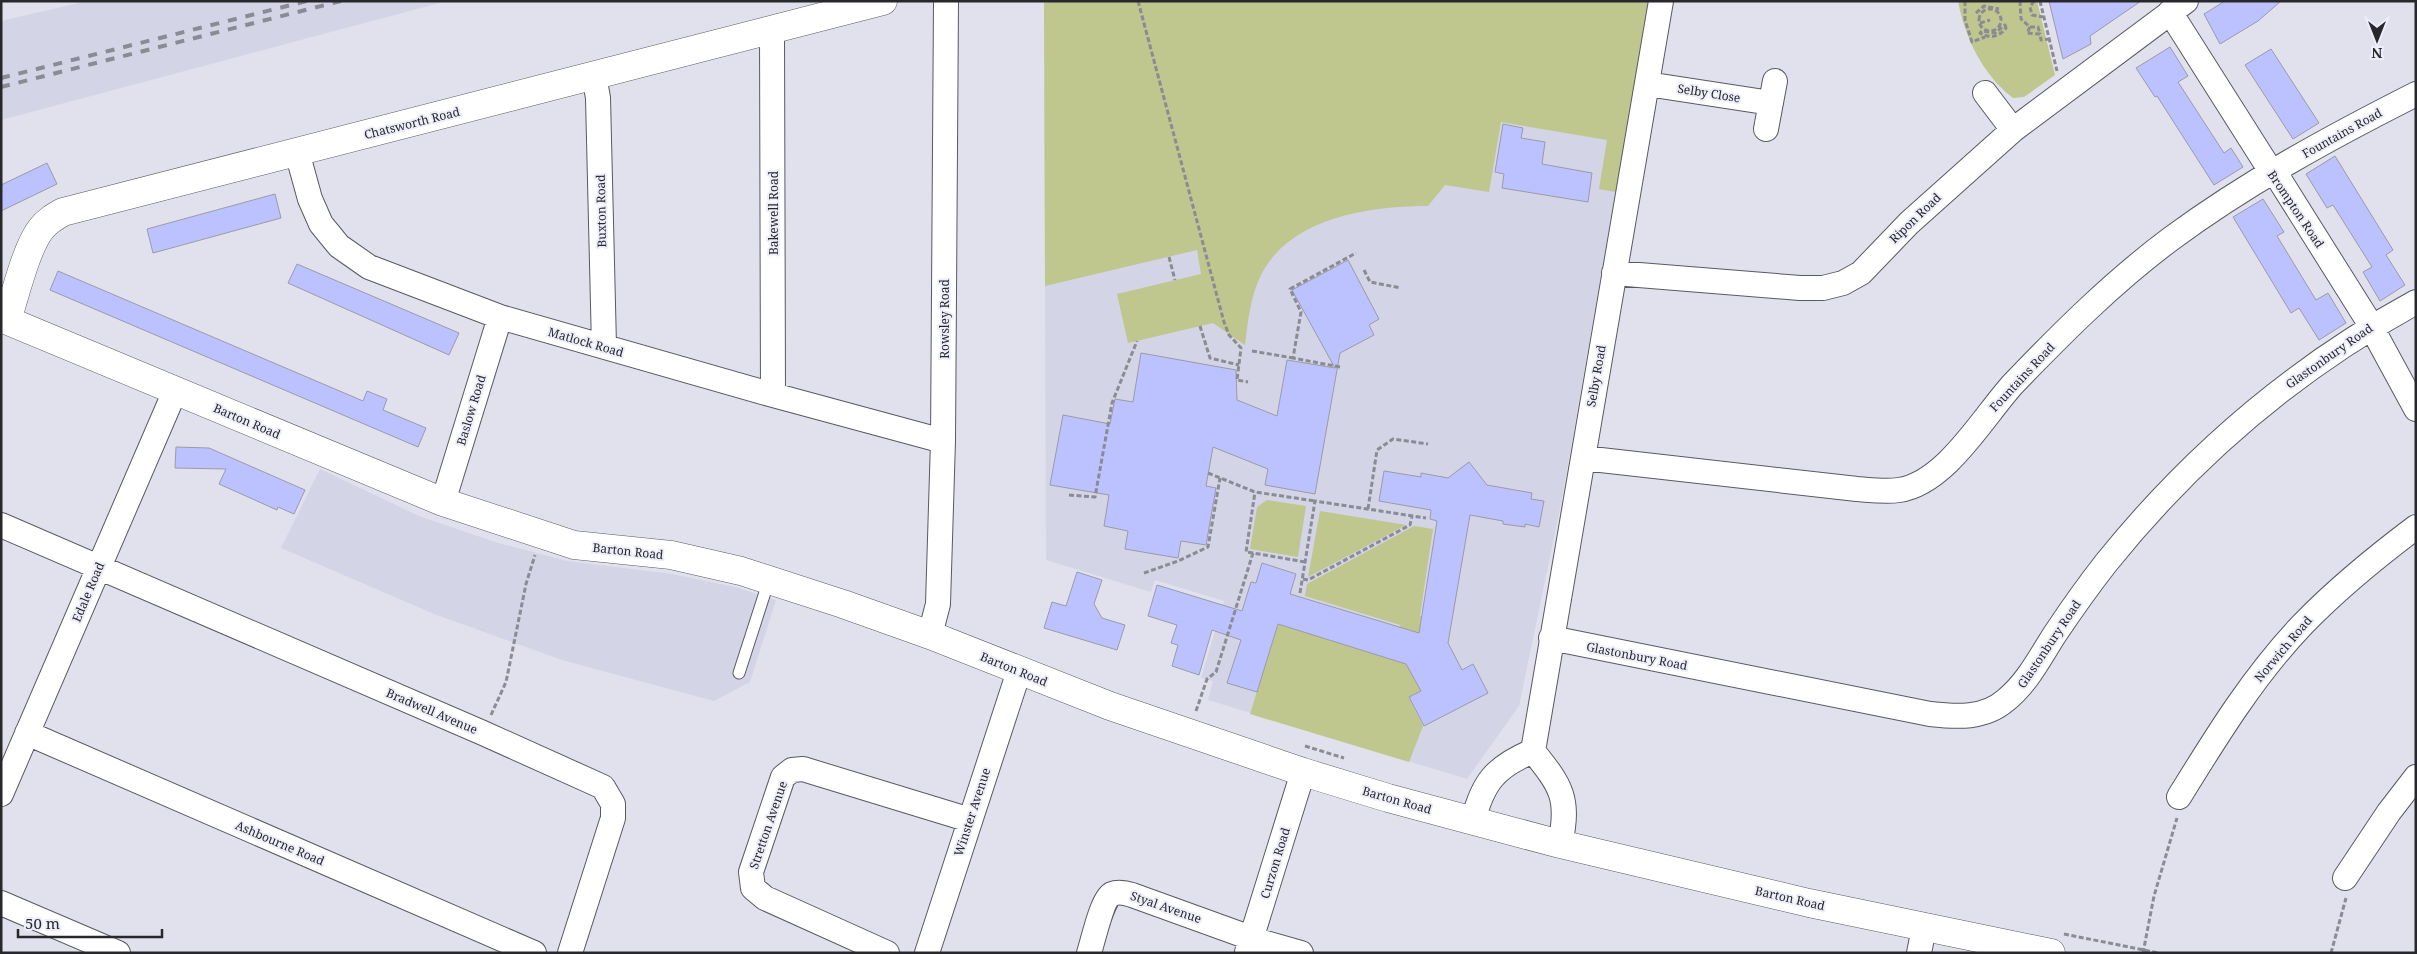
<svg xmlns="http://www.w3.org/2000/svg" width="2417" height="954" font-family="'Noto Serif',serif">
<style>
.built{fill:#d3d4e5}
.green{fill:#bfc68e}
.building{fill:#bcc2ff;stroke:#9a9ba6}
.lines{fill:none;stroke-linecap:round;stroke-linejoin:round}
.service-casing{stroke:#595963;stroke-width:13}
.minor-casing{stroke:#595963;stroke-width:26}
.tertiary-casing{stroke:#595963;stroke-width:29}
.path{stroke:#8b8b93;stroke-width:3;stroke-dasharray:5 2.5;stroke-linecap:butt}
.service{stroke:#fff;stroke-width:11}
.minor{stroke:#fff;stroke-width:24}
.tertiary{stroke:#fff;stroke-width:28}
.rail{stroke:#8b8b94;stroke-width:4;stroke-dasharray:9 9;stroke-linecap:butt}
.labels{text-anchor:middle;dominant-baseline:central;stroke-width:4;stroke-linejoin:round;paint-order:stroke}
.street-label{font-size:12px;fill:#28282c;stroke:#eeeefa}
</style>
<rect width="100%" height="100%" fill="#e1e1ed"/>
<path class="built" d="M 87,1 L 447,1 L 1,120 L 1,21 Z
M 1044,1 L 1649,1 L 1561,504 L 1519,706 L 1467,779 L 1208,700 L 1213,681 L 1201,678 L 1224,601 L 1155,580 L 1151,592 L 1046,560 Z
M 320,469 L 419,516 L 498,543 L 567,561 L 672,574 L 735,587 L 776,600 L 750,682 L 714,701 L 562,660 L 434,614 L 281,548 Z"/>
<path class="green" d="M 1044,1 L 1649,1 L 1616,192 L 1599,189 L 1607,140 L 1501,122 L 1489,192 L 1445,185 L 1428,206 C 1370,206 1290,217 1261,275 C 1250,297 1248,322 1245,345 L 1213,323 L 1128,343 L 1117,294 L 1201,274 L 1197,250 L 1045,286 Z
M 1958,1 L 2037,1 L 2055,75 L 2024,97 L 2013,98 C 1983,75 1965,38 1958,1 Z
M 1267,500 L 1306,506 L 1298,557 L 1250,549 L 1257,507 Z
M 1320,511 L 1406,525 L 1308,577 Z
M 1414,526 L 1433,529 L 1420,616 L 1429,618 L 1427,628 L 1405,640 L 1397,637 L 1400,625 L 1305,596 L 1307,584 Z
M 1278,624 L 1406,664 L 1421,691 L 1409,698 L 1423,726 L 1409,762 L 1250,714 Z"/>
<path class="building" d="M 2049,1 L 2141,1 L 2090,36 L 2091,44 L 2063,59 Z
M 2225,1 L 2281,1 L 2258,21 L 2220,44 L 2204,14 Z
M 2170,47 L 2188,76 L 2178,82 L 2224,153 L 2231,148 L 2243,167 L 2214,185 L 2157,96 L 2155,97 L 2136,68 Z
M 2271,49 L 2319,123 L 2293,139 L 2245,65 Z
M 1503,124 L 1523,128 L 1521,138 L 1545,142 L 1542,164 L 1592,173 L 1588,202 L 1502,188 L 1504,174 L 1495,172 Z
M 2335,156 L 2393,250 L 2386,255 L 2405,285 L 2380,301 L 2363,272 L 2372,267 L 2333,205 L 2327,208 L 2306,174 Z
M 47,163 L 57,184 L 1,211 L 1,185 Z
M 275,194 L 281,218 L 153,253 L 147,229 Z
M 2263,199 L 2284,232 L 2277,236 L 2316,300 L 2328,293 L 2346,323 L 2319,340 L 2299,308 L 2291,313 L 2233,217 Z
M 1348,260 L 1379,319 L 1369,325 L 1374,335 L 1340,353 L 1315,494 L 1265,485 L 1268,469 L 1213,447 L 1206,486 L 1216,488 L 1206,545 L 1181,541 L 1178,558 L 1125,549 L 1128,531 L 1104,526 L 1109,495 L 1050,485 L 1063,415 L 1110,424 L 1115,399 L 1133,402 L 1141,353 L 1236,370 L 1237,400 L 1277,416 L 1287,360 L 1335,368 L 1292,290 Z
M 297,264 L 459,333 L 449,355 L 288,283 Z
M 58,271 L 363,401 L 367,391 L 387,399 L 383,410 L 426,428 L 418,447 L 50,290 Z
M 176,447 L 209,448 L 305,490 L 294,514 L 278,507 L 277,510 L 219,484 L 226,469 L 175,468 Z
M 1469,462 L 1487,485 L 1532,493 L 1531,499 L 1544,501 L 1539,527 L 1525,524 L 1525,527 L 1503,524 L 1503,521 L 1470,515 L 1448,643 L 1462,670 L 1473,664 L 1488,693 L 1424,726 L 1409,697 L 1421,691 L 1406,664 L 1278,624 L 1257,692 L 1227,683 L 1241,640 L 1212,630 L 1199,675 L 1172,666 L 1178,645 L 1171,643 L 1177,625 L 1148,616 L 1157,585 L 1242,611 L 1251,582 L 1256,583 L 1262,563 L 1296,574 L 1290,594 L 1419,633 L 1437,521 L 1430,519 L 1431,510 L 1379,501 L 1384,471 L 1421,477 L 1421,473 L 1448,478 Z
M 1077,572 L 1102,580 L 1094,604 L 1102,618 L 1125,625 L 1117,650 L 1044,628 L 1052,602 L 1066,606 Z"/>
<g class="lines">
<g class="service-casing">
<path id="service" d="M 739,673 L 769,580"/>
</g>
<g class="minor-casing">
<path id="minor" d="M 2170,12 L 2267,165 L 2279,179 L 2367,319 L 2416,409
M 772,30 L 773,395
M 594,75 L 598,98 L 604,346
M 1647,84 L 1771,103
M 1985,93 L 2013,130
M 1766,129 L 1775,81
M 297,152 L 310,199 L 321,224 L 339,246 L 369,267 L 500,317 L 773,395 L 943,441
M 1614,273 L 1800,288 L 1823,288 L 1843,283 L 1861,273 L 1909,223 L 2013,130 L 2186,1
M 1583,458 L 1857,489 C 1871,490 1885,492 1899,490 C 1946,483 1983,417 2013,384 C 2063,332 2114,281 2172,238 C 2248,182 2331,137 2416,94
M 443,502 L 500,317
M 1,525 L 483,733 L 603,787 L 613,804 L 613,818 L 570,953
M 930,635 L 938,604 L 943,441 L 946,1
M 1551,638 L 1930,714 C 1957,717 1984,719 2006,700 C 2028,682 2040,657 2055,634 C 2071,610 2088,586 2106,563 C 2192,456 2295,368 2416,302
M 27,733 L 534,953
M 1533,751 L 1661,1
M 1,794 L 175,391
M 2179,797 C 2216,737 2254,675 2303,624 C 2338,588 2376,557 2416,527
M 1473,821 C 1483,782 1495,767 1533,751 C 1561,786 1570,798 1560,844
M 2345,878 L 2389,812 L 2416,777
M 1,903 L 118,953
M 1247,952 L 1303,772
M 887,953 L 765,898 L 753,888 L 751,872 L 783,777 L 792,770 L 803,769 L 970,820
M 927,953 L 1019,671
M 1089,953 C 1093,941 1102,899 1112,894 C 1119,891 1126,893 1132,895 L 1262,942 L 1301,953
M 1919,953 L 1924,928"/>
</g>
<g class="tertiary-casing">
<path id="tertiary" d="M 1,318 L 443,502 L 574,545 L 671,555 L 741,571 L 843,604 L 930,635 L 1110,706 L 1303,772 L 1388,798 L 1560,844 L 1809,903 L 2051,953
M 7,320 C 15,296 26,248 41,229 C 47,221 54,217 63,212 L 883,1"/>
</g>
<path class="path" d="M 1138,1 L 1224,322 L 1229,335 L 1241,348 L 1237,380 L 1248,382
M 1965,1 L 1965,20 L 1972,42 L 1985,37
M 2020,1 L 2021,19 L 2030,27 L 2027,33 L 2040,34 L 2041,40 L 2049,39
M 2034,1 L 2030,7 L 2032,15 L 2044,17
M 2040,1 L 2057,71
M1979 20a11 11 0 1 1 22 0a11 11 0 1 1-22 0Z
M 1976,13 L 1984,6 L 1999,9
M 1980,23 L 1990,20
M 2005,25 L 2006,28 C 1999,37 1990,39 1980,33 L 1982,31 L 1995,33 Z
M 2030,27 L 2038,27 L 2040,34
M 1169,257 L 1175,280
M 1364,270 L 1370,282 L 1401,288
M 1200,326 L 1210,358 L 1239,365
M 1252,351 L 1293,358
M 1340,367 L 1293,358 L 1301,312 L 1290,289 L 1356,253
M 1208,473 L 1255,492 L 1315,501
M 1069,495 L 1095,497 L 1112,403 L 1137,341
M 1368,509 L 1377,450 L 1393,439 L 1428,444
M 1253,553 L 1246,552 L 1255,492
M 1144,573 L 1178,561 L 1208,547 L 1220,478
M 1303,579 L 1308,580 L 1410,525 L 1412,516
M 1300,593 L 1315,501 L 1426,518
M 1196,711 L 1207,679 L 1216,672 L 1253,553 L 1305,562
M 491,715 L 506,682 L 526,584 L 535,555
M 1305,746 L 1344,758
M 2064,934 L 2159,953
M 2143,953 L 2154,896 L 2177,818
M 2331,953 L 2346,898"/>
<use href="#service" class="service"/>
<use href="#minor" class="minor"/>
<use href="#tertiary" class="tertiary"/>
<path class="rail" d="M 1,78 L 307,1
M 1,87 L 341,1"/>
</g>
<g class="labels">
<g class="street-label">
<text transform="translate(1709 93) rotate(9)">Selby Close</text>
<text transform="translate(412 123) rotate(-14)">Chatsworth Road</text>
<text transform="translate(2342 133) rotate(-29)">Fountains Road</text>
<text transform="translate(2296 209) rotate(56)">Brompton Road</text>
<text transform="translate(601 211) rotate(-91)">Buxton Road</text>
<text transform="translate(773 213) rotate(-90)">Bakewell Road</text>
<text transform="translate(1915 218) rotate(-44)">Ripon Road</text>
<text transform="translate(944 319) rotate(-90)">Rowsley Road</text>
<text transform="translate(586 342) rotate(16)">Matlock Road</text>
<text transform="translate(2329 356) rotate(-35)">Glastonbury Road</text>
<text transform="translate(1596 376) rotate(-80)">Selby Road</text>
<text transform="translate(2022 377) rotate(-47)">Fountains Road</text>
<text transform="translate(471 410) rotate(-73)">Baslow Road</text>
<text transform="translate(247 421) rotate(23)">Barton Road</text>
<text transform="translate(628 551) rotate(6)">Barton Road</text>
<text transform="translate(88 592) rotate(-67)">Edale Road</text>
<text transform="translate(2049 644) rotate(-56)">Glastonbury Road</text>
<text transform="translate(2283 649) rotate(-50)">Norwich Road</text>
<text transform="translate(1637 656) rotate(11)">Glastonbury Road</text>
<text transform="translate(1014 669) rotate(22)">Barton Road</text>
<text transform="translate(432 711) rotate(23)">Bradwell Avenue</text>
<text transform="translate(1397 800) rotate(16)">Barton Road</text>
<text transform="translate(972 812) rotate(-72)">Winster Avenue</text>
<text transform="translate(768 825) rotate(-71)">Stretton Avenue</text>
<text transform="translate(280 843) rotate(23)">Ashbourne Road</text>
<text transform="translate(1275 863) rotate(-73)">Curzon Road</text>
<text transform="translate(1790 898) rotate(13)">Barton Road</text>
<text transform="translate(1166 907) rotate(19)">Styal Avenue</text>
</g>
</g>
<rect width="2417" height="954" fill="none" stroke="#28282c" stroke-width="5"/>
<g transform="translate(2377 40) rotate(180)" stroke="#eeeefa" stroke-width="4" paint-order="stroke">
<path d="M0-4L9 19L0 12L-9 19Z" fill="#28282c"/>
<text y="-8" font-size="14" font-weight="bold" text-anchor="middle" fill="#28282c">N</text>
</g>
<path d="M18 929v8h144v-8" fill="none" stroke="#28282c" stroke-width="2.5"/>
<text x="25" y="929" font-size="15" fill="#28282c" stroke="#eeeefa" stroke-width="4" paint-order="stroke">50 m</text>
</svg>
